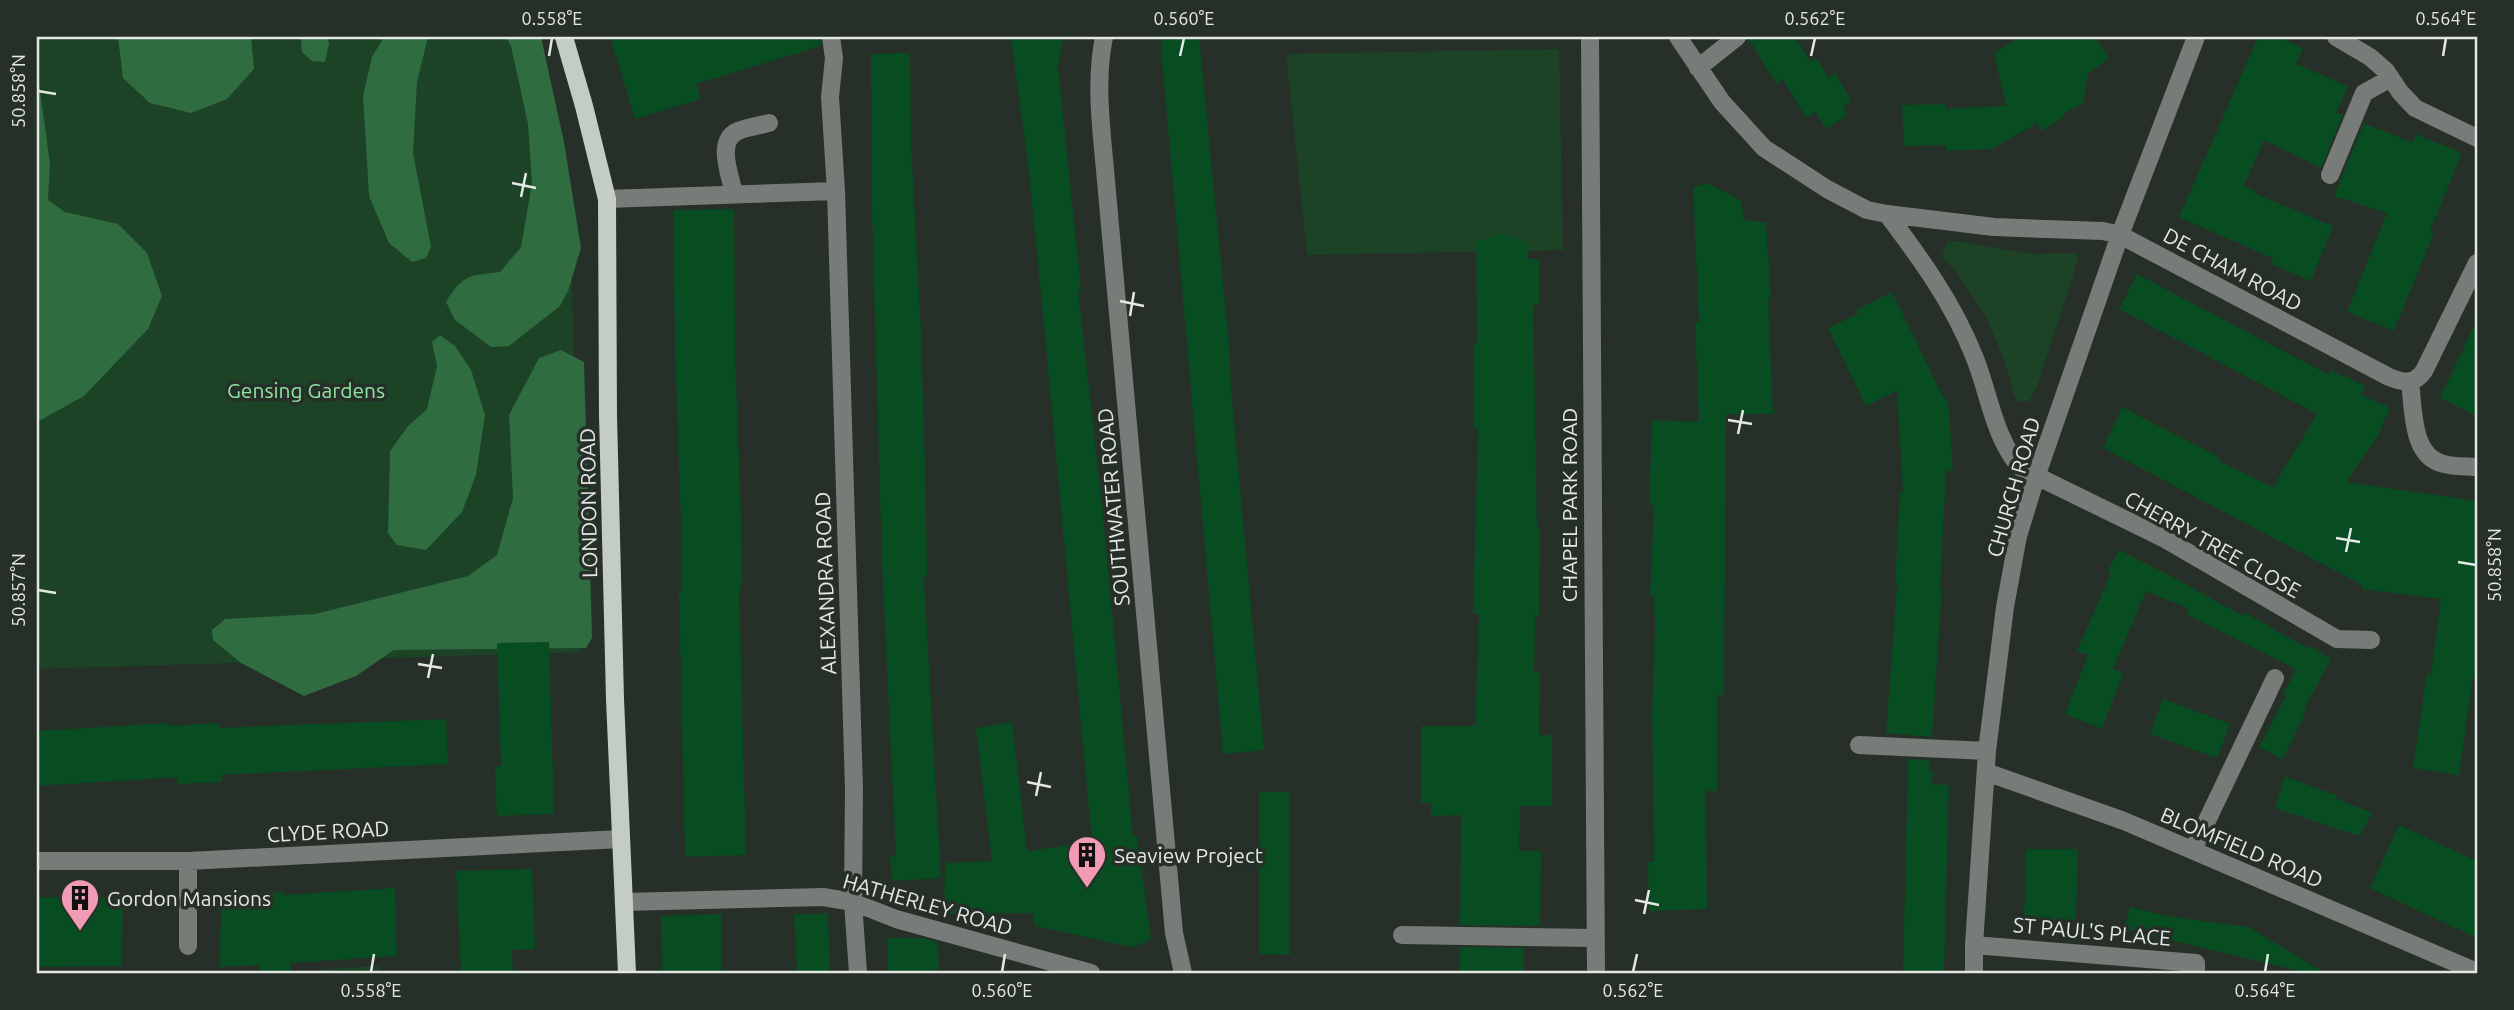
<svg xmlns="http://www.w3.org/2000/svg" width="2514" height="1010" font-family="Ubuntu,sans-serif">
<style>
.green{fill:#1c4326}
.forest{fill:#2f6c40}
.building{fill:#084c22}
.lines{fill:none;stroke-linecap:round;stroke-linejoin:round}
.minor{stroke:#787c79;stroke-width:18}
.major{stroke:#c4ccc6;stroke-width:18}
.ticks{fill:none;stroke:#e3e8e4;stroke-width:2.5}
.labels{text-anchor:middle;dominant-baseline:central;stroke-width:7;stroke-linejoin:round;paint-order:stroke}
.street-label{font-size:21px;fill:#e3e8e4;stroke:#272f29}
.park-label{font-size:21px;fill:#8ee4a2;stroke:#272f29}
.poi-label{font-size:21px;fill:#e3e8e4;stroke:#272f29;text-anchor:start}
.neatline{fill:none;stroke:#e3e8e4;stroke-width:2.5}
.ticks-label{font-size:18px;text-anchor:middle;fill:#e3e8e4}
</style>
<rect width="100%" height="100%" fill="#272f29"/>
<path class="green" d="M 37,37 L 522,37 L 571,244 L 581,652 L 37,669 Z
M 1559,49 L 1563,250 L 1307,255 L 1286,54 Z
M 1957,241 L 2030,254 L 2076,253 L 2078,260 L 2037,387 L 2029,401 L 2019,402 L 2014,396 L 2006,365 L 1986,316 L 1956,272 L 1942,256 L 1947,242 Z
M 379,966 L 379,973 L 315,973 L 315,970 Z"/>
<path class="forest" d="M 118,37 L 251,37 L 254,69 L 227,99 L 191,113 L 150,103 L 123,78 Z
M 301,37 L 327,37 L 329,43 L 325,62 L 312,61 L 302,52 Z
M 384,37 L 428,37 L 417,82 L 413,153 L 431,247 L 426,258 L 412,262 L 389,243 L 369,196 L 363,96 L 372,57 Z
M 506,37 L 541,37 L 564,142 L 581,248 L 568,291 L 560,306 L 509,346 L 491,347 L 455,320 L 446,302 C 463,274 469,276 500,272 L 521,247 L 532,183 L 528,124 L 511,46 Z
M 37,80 L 39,83 L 50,164 L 48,200 L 65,212 L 118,224 L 147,253 L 162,296 L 148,329 L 84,396 L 39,421 L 37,421 Z
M 440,335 L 455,346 L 471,370 L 485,415 L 476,475 L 462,512 L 426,550 L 397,545 L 388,533 L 390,451 L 408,426 L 427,409 L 437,366 L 432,342 Z
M 561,350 L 584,362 L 592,638 L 586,648 L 394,650 L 356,676 L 304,696 L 241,663 L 213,640 L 212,630 L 225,619 L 315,614 L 468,576 L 497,555 L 513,498 L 509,415 L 539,358 Z"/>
<path class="building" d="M 610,37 L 820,37 L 821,46 L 696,84 L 701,99 L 635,119 Z
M 1011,37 L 1064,37 L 1058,65 L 1081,290 L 1078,290 L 1102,504 L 1133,837 L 1137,836 L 1151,939 L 1142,944 L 1131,947 L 1035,926 L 1033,913 L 944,914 L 945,863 L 992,861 L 976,728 L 1012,722 L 1027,851 L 1092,842 L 1043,315 L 1029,172 Z
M 1160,37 L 1199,37 L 1229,344 L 1231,389 L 1264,750 L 1223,754 Z
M 1748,37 L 1795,37 L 1811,62 L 1817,58 L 1828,77 L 1835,73 L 1851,101 L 1843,106 L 1848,115 L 1826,129 L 1816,112 L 1806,118 L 1783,79 L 1776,84 Z
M 2020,37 L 2095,37 L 2109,59 L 2088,73 L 2083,103 L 2063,114 L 2064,117 L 2041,131 L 2037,123 L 1992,149 L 1947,151 L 1946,145 L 1904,146 L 1902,105 L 1945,104 L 1945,109 L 2006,106 L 1994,53 Z
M 2258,37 L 2278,37 L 2303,48 L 2296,64 L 2348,86 L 2336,113 L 2343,115 L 2321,168 L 2264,140 L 2244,186 L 2256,191 L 2254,193 L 2333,226 L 2311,281 L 2271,264 L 2274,259 L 2179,217 Z
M 910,53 L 911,144 L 921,332 L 925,463 L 927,576 L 924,579 L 941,878 L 892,881 L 890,857 L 896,857 L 882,563 L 872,212 L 871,54 Z
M 2364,123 L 2413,143 L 2416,134 L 2462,153 L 2430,231 L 2434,233 L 2394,331 L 2347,312 L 2387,213 L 2334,196 Z
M 1707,183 L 1741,201 L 1744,220 L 1766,222 L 1771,298 L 1768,298 L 1773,414 L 1726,414 L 1724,695 L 1717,695 L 1717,791 L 1706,791 L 1707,909 L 1649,911 L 1648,862 L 1654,861 L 1652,712 L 1655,627 L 1654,595 L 1650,595 L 1654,505 L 1649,505 L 1652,420 L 1699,422 L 1695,322 L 1699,322 L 1693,187 Z
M 734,209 L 735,351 L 741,520 L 742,586 L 739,586 L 746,855 L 685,857 L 679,592 L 682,592 L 681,524 L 675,352 L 673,210 Z
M 1504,234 L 1529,244 L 1528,259 L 1539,259 L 1539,305 L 1533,305 L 1537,528 L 1540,528 L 1539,615 L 1535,615 L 1534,672 L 1540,672 L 1539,735 L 1552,735 L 1552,806 L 1520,806 L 1519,851 L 1541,851 L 1540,926 L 1460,925 L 1461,815 L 1431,816 L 1431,803 L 1421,803 L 1421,726 L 1475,726 L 1479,614 L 1473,614 L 1478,428 L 1473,428 L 1473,343 L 1477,343 L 1476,241 Z
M 2137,274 L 2329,375 L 2331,370 L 2365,386 L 2361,395 L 2390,407 L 2378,436 L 2346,482 L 2477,501 L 2477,678 L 2473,677 L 2459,775 L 2413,768 L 2427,673 L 2431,674 L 2441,599 L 2362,589 L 2362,585 L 2103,448 L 2122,407 L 2221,458 L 2219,461 L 2273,487 L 2317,414 L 2119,309 Z
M 1892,292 L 1944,399 L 1948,398 L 1953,471 L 1946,471 L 1940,588 L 1942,588 L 1940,614 L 1932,737 L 1886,733 L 1897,583 L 1895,583 L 1900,492 L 1903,492 L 1897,391 L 1866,406 L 1828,328 L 1858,314 L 1856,310 Z
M 2477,319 L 2477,416 L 2440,398 Z
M 2119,550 L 2169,575 L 2243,616 L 2244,612 L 2307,648 L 2308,646 L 2331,658 L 2304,710 L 2306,711 L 2283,759 L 2259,747 L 2286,696 L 2283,694 L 2296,669 L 2186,614 L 2189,609 L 2146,591 L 2113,669 L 2123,673 L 2102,729 L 2065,714 L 2088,655 L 2077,651 L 2111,573 L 2107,572 Z
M 549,642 L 554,814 L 497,816 L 495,767 L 501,766 L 497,643 Z
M 2163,699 L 2230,724 L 2217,758 L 2150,734 Z
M 446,719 L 448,764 L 222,775 L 222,782 L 178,784 L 178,777 L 37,786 L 37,731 L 169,723 L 169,726 L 219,723 L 219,728 Z
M 1908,759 L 1930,760 L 1929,772 L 1933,772 L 1932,784 L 1949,785 L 1944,973 L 1903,973 Z
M 2285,776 L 2337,796 L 2336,798 L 2372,813 L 2359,836 L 2275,808 Z
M 1259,792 L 1289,792 L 1290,955 L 1259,954 Z
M 2399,825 L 2477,861 L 2477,938 L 2370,888 Z
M 2026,849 L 2078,849 L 2076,920 L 2024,920 Z
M 532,869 L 535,949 L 512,950 L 513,973 L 461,973 L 456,871 Z
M 395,888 L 397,956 L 290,963 L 291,973 L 261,973 L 260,965 L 220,967 L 221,895 L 283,892 L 283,895 Z
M 37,897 L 123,898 L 122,966 L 37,967 Z
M 2130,907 L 2173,917 L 2249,927 L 2321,971 L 2320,973 L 2308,973 L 2124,929 Z
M 828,913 L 830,973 L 797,973 L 794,915 Z
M 721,914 L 722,973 L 662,973 L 661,916 Z
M 887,938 L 923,938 L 938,942 L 939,970 L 929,970 L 929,973 L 888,973 Z
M 1460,947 L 1524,948 L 1524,973 L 1459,973 Z"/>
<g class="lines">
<path class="minor" d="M 831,37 L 834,58 L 830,97 L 836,191 L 854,789 L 853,902 L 858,973
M 1104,37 C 1095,81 1101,125 1105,170 L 1174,933 L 1183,973
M 1590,37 L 1596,973
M 1678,37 L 1722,102 L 1764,148 L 1827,189 L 1867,210 L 1887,214 C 1921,259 1953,303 1974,356 C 1989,392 1994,440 2022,469 L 2165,539 L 2337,639 L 2371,640
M 2336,37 L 2370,57 L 2386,71 L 2400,92 L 2415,108 L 2477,138
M 1698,68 L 1737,37
M 2330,175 L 2364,93 L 2391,78
M 734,194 C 731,177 716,143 736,132 C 745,127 759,126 769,123
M 607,199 L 836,191
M 1887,214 L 1994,227 L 2103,231 L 2120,235 L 2389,377 C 2404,383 2414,385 2424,371 L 2477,263
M 2410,383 C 2414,410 2411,457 2444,464 C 2454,467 2466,466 2477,467
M 1859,745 L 1987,751
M 1986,772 L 2124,821 L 2477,972
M 2193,850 L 2275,678
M 37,861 L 188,861 L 621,839
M 188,861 L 188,946
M 624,902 L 823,897 L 853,902 L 896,919 L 1091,973
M 1402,935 L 1595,938
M 1974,945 L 2196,963 L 2196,973
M 1974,973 L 1974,945 L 1987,751 L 2005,607 L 2018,536 L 2036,477 L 2120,235 L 2196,37"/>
<path class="major" d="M 564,37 L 584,106 L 607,199 L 608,415 L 615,699 L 627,973"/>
</g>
<path class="ticks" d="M 549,56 L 552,38M 1180,56 L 1184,38M 1811,56 L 1815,38M 2443,56 L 2446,38M 38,91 L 56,94M 512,183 L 536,188M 521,197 L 526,173M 1120,301 L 1144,306M 1130,316 L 1134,292M 1728,420 L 1752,424M 1738,434 L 1743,410M 2336,538 L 2360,542M 2346,552 L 2351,528M 2458,562 L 2476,565M 38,590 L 56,593M 418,664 L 442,668M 428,678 L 433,654M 1027,782 L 1051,787M 1036,796 L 1041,772M 1635,900 L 1659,905M 1644,914 L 1649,890M 371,972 L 374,954M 1002,972 L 1005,954M 1633,972 L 1637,954M 2265,972 L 2268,954"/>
<defs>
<g id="building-pin" transform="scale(2.0125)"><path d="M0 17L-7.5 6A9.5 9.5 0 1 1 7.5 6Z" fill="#f19ab4" stroke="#272f29"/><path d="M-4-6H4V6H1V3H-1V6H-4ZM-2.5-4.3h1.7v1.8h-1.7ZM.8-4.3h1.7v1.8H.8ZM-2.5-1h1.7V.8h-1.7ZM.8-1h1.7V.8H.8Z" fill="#111"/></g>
</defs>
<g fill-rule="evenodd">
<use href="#building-pin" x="1087" y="855"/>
<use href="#building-pin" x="80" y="898"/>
</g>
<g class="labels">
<g class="street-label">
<text transform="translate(2233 269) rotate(28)">DE CHAM ROAD</text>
<text transform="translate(2013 487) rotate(-74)">CHURCH ROAD</text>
<text transform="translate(588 503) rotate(-91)">LONDON ROAD</text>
<text transform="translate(1569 505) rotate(-90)">CHAPEL PARK ROAD</text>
<text transform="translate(1113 507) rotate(-95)">SOUTHWATER ROAD</text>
<text transform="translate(2213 544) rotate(29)">CHERRY TREE CLOSE</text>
<text transform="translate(825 583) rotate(-92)">ALEXANDRA ROAD</text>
<text transform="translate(328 831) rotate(-3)">CLYDE ROAD</text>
<text transform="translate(2242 847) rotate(23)">BLOMFIELD ROAD</text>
<text transform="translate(928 904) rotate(16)">HATHERLEY ROAD</text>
<text transform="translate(2092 931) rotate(5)">ST PAUL'S PLACE</text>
</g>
<g class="park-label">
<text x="306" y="390">Gensing Gardens</text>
</g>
<g class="poi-label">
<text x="1114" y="855">Seaview Project</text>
<text x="107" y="898">Gordon Mansions</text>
</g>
</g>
<rect width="2514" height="1010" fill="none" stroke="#272f29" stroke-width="77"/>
<rect x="38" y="38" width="2438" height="934" class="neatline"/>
<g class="ticks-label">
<text x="552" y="25">0.558°E</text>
<text x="1184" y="25">0.560°E</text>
<text x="1815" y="25">0.562°E</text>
<text x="2446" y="25">0.564°E</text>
<text transform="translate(19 91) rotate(-90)" y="6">50.858°N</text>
<text transform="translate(2495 565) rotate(-90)" y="6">50.858°N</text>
<text transform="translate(19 590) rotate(-90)" y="6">50.857°N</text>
<text x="371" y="997">0.558°E</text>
<text x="1002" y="997">0.560°E</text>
<text x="1633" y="997">0.562°E</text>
<text x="2265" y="997">0.564°E</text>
</g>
</svg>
